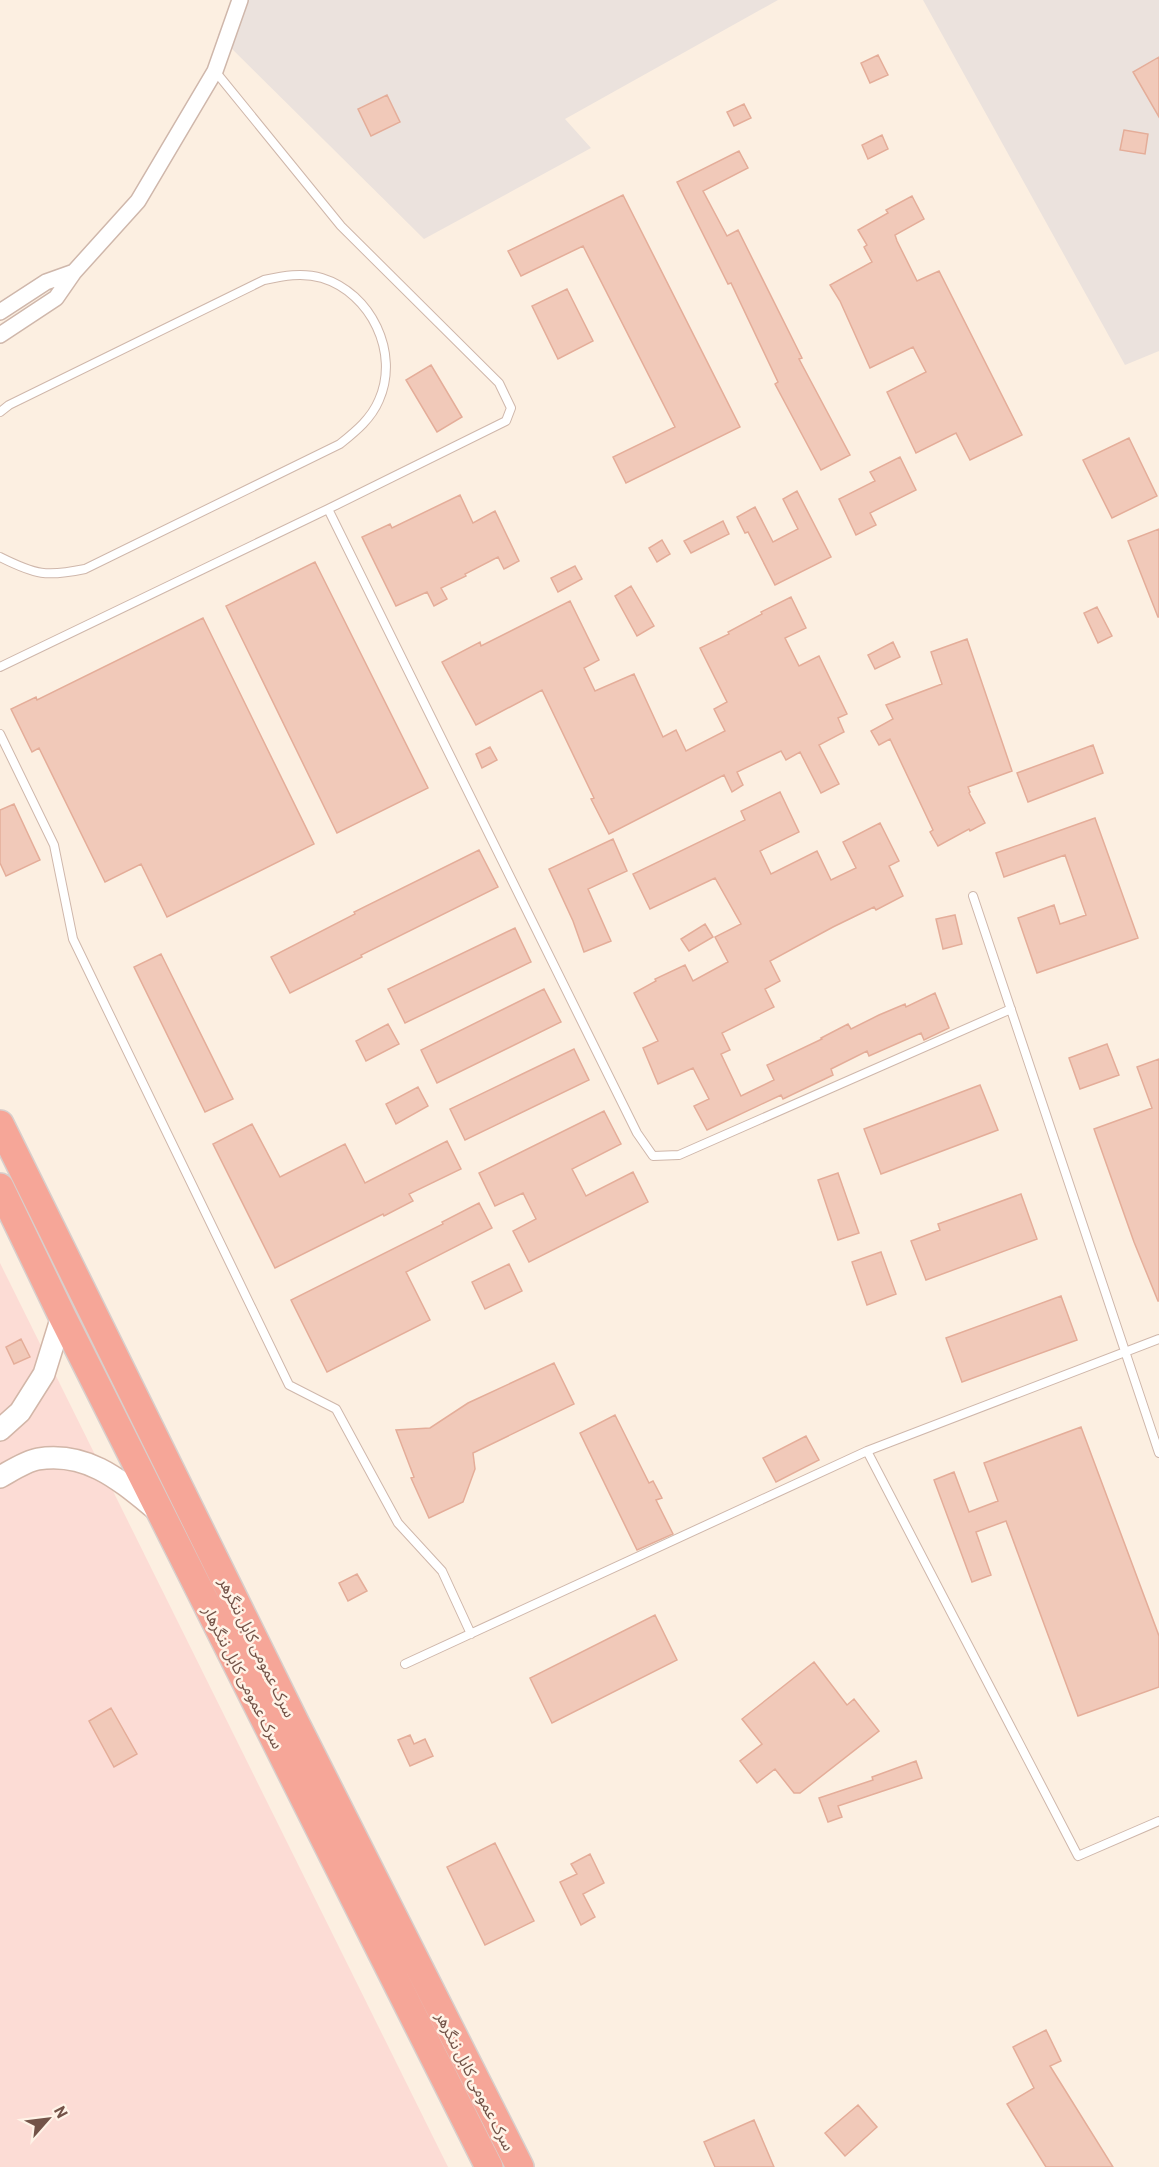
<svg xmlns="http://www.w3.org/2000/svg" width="1159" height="2167" font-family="Barlow,'Noto Sans Arabic',sans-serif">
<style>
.commercial{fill:#fcdcd5}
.industrial{fill:#ebe2dd}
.building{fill:#f1c9b9;stroke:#e4ad99;stroke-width:1.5}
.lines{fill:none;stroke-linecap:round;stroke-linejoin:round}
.lane-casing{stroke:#cfb7ab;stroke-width:10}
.street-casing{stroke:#cfb7ab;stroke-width:18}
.secondary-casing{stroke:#d2b6a8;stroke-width:24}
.highway-casing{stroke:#d8cfcc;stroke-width:30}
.lane{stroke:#fff;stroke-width:8}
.street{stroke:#fff;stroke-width:15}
.secondary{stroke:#fff;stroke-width:21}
.highway{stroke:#f6a698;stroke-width:27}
.labels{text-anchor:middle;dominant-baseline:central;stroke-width:5;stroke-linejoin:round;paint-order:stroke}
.street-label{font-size:16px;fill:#735348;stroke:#fff3e7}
</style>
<rect width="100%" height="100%" fill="#fcefe1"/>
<path class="commercial" d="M 0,1263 L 448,2167 L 0,2167 Z"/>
<path class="industrial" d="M 233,0 L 778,0 L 565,119 L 591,148 L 424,239 L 218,35 Z
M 923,0 L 1159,0 L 1159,351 L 1125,365 Z"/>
<path class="building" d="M 878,55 L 888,75 L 870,83 L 861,63 Z
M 1159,57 L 1159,117 L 1133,72 Z
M 387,95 L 400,122 L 371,136 L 358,109 Z
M 744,104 L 751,118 L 734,126 L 727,112 Z
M 1124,130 L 1148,134 L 1145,154 L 1120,150 Z
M 882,135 L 888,149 L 868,159 L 862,145 Z
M 739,151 L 748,168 L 703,191 L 727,236 L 738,230 L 802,358 L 799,359 L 850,455 L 821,470 L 775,384 L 778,382 L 731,283 L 728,284 L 677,182 Z
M 623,195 L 740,427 L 626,483 L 613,457 L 675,427 L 583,246 L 521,276 L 508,251 Z
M 912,196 L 924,219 L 895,235 L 897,241 L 917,281 L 939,271 L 1022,435 L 970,460 L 956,433 L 916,453 L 887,392 L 926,372 L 913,347 L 870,368 L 840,301 L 830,285 L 872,262 L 864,247 L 867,245 L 858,230 L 888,213 L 886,210 Z
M 567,289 L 593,341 L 558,359 L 532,306 Z
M 431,365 L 462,417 L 437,432 L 406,380 Z
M 1129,438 L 1157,496 L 1112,518 L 1083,460 Z
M 900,457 L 916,490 L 870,513 L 876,525 L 856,535 L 839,499 L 875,481 L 870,472 Z
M 797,491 L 831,557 L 775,585 L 748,532 L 745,533 L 737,517 L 755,507 L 773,542 L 798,529 L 783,499 Z
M 460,495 L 473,523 L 495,511 L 519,561 L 504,569 L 498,557 L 465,574 L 466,576 L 441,588 L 447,599 L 434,606 L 427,592 L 396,606 L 362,537 L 390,524 L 392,528 Z
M 723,521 L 729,534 L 691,553 L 684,541 Z
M 1159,529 L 1159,617 L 1158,617 L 1128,541 Z
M 662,540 L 670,554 L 657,562 L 649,548 Z
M 315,562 L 428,788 L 337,833 L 226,606 Z
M 575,566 L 582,579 L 558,592 L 551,578 Z
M 631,586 L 654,626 L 637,636 L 615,596 Z
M 791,597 L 806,628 L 785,638 L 799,666 L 819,656 L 847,714 L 838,718 L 844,732 L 819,745 L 839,784 L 821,793 L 800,752 L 786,760 L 781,751 L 737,772 L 743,785 L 732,792 L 724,775 L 609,834 L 591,799 L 594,798 L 542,690 L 476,725 L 442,662 L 480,642 L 481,646 L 570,601 L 599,660 L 584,668 L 595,691 L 634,674 L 663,737 L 676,730 L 686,751 L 725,731 L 714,709 L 727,702 L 700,648 L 729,634 L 728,632 L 762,614 L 761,612 Z
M 1097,607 L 1112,636 L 1098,643 L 1084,613 Z
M 203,618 L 314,844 L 167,917 L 141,864 L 105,882 L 39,748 L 32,752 L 11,709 L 36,697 L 37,700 Z
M 967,639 L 1012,771 L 968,787 L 970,792 L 969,793 L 985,823 L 970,831 L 969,829 L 938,846 L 930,832 L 933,830 L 890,739 L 879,745 L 871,731 L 893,719 L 886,705 L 942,684 L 931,652 Z
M 893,642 L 900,657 L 875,669 L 868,655 Z
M 1093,745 L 1103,773 L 1028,802 L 1017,773 Z
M 490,747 L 497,760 L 482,768 L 476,754 Z
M 780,792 L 799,832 L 760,851 L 771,874 L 817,851 L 831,880 L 856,868 L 843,842 L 880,823 L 899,861 L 889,866 L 903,896 L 876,910 L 874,907 L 833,927 L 770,961 L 780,981 L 765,989 L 774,1007 L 722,1033 L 730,1050 L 721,1054 L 741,1096 L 774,1080 L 767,1065 L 822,1039 L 821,1038 L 848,1024 L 851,1029 L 879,1015 L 905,1004 L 906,1007 L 935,993 L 949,1028 L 924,1040 L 921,1033 L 869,1056 L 867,1051 L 831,1069 L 833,1075 L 783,1099 L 781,1095 L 707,1130 L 694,1106 L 709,1099 L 693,1068 L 658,1084 L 643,1048 L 658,1041 L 634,993 L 656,981 L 655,979 L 685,965 L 693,981 L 726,963 L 728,962 L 715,937 L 741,924 L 715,878 L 650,909 L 633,874 L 745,820 L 741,811 Z
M 14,804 L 40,860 L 6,876 L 0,863 L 0,810 Z
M 1095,818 L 1138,938 L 1037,973 L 1018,918 L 1054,905 L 1060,924 L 1086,915 L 1065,855 L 1004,877 L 996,853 Z
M 613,839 L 627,871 L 588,889 L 611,941 L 584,952 L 573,921 L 549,869 Z
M 479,850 L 498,887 L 361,955 L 362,957 L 290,993 L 271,957 L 355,914 L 354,912 Z
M 955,915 L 962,944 L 943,949 L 936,919 Z
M 705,924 L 713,937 L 689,951 L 681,939 Z
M 515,928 L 531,962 L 405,1023 L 388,989 Z
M 161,954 L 233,1099 L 205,1112 L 134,967 Z
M 544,989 L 561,1022 L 437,1083 L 421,1050 Z
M 388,1024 L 399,1044 L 366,1061 L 356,1041 Z
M 1107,1044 L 1119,1075 L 1080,1089 L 1069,1058 Z
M 574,1049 L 589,1080 L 465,1140 L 450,1109 Z
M 1159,1059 L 1159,1301 L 1158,1301 L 1134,1242 L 1094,1129 L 1152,1108 L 1137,1067 Z
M 980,1085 L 998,1130 L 881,1174 L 864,1129 Z
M 418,1087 L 428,1106 L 396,1124 L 386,1104 Z
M 604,1111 L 621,1144 L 572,1169 L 586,1196 L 633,1172 L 648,1202 L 529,1262 L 513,1231 L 536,1219 L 523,1193 L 495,1206 L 479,1173 Z
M 252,1124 L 280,1177 L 345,1144 L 365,1183 L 447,1141 L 461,1169 L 409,1194 L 413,1201 L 384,1216 L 383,1214 L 275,1268 L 213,1144 Z
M 838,1173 L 859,1233 L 838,1240 L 818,1180 Z
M 1021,1194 L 1037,1239 L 926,1280 L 911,1241 L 940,1230 L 938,1224 Z
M 479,1203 L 492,1228 L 406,1272 L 430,1320 L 327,1372 L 291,1300 L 443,1224 L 442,1222 Z
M 881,1252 L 896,1294 L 867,1305 L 852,1262 Z
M 509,1264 L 522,1291 L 485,1309 L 472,1282 Z
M 1061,1296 L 1077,1340 L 962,1382 L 946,1338 Z
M 21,1339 L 30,1357 L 14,1364 L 6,1347 Z
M 554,1363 L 574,1404 L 473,1453 L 475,1469 L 463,1502 L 429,1518 L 411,1478 L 414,1477 L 396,1430 L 430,1428 L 468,1403 Z
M 615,1415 L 649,1483 L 653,1481 L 662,1498 L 656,1500 L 673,1534 L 637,1550 L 580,1433 Z
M 1081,1427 L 1159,1636 L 1159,1687 L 1078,1716 L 1006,1521 L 976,1532 L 991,1575 L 972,1582 L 934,1480 L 954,1472 L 969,1512 L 998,1501 L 984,1463 Z
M 806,1436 L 819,1460 L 776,1482 L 763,1458 Z
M 357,1574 L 367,1591 L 348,1601 L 339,1583 Z
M 655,1615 L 677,1660 L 552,1723 L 530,1678 Z
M 814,1662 L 847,1705 L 854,1699 L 879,1731 L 800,1793 L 794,1793 L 775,1769 L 757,1783 L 740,1761 L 762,1744 L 742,1719 Z
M 111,1708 L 137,1754 L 114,1767 L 89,1721 Z
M 410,1735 L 414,1744 L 425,1739 L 433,1756 L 410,1766 L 398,1740 Z
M 916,1761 L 922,1778 L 838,1806 L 842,1817 L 828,1822 L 819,1798 L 873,1780 L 872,1777 Z
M 495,1843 L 534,1921 L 485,1945 L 447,1867 Z
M 590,1854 L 604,1883 L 583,1894 L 595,1917 L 581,1925 L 560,1882 L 577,1874 L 571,1864 Z
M 1046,2030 L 1061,2061 L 1050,2066 L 1113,2167 L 1046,2167 L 1007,2104 L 1034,2088 L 1013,2047 Z
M 858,2105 L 877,2127 L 845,2156 L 825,2133 Z
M 754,2120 L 774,2167 L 715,2167 L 704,2142 Z"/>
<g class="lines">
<g class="lane-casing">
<path id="lane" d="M 215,71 L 341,226 L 499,383 L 511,408 L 506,421 L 328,509 L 637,1133 L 653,1156 L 679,1155 L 1011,1009
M 0,412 L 9,405 L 264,280 C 283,276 302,272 322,278 C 371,293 400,353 379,400 C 371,419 356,431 340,444 L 85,569 C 46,577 36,575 0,557
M 0,667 L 328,509
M 0,734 L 54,845 L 73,939 L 289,1385 L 336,1409 L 398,1523 L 442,1571 L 471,1634
M 973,896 L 1159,1453
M 867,1451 L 1078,1856 L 1159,1821
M 405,1664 L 867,1451 L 1159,1339"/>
</g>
<g class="street-casing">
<path id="street" d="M 0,312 L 46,282 L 74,272
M 0,335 L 56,298 L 74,272 L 138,201 L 215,71 L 240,0"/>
</g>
<g class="secondary-casing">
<path id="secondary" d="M 0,1430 L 20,1412 L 44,1374 L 62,1316
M 0,1477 C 11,1471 26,1461 38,1459 C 89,1451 122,1482 159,1512"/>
</g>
<g class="highway-casing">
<path id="highway" d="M 0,1124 L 295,1722 L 520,2167
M 0,1187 L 62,1316 L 489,2167"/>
</g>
<use href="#lane" class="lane"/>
<use href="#street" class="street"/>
<use href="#secondary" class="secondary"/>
<use href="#highway" class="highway"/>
</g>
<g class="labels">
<g class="street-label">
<text transform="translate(258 1647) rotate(64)">سرک عمومی کابل ننگرهر</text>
<text transform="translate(244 1677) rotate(63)">سرک عمومی کابل ننگرهار</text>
<text transform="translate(476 2081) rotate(63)">سرک عمومی کابل ننگرهر</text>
</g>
</g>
<g transform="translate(48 2119) rotate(62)" stroke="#fff3e7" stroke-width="4.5" paint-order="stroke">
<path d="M0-4.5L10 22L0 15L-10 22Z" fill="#735348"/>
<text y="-9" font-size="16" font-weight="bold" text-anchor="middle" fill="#735348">N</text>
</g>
</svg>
